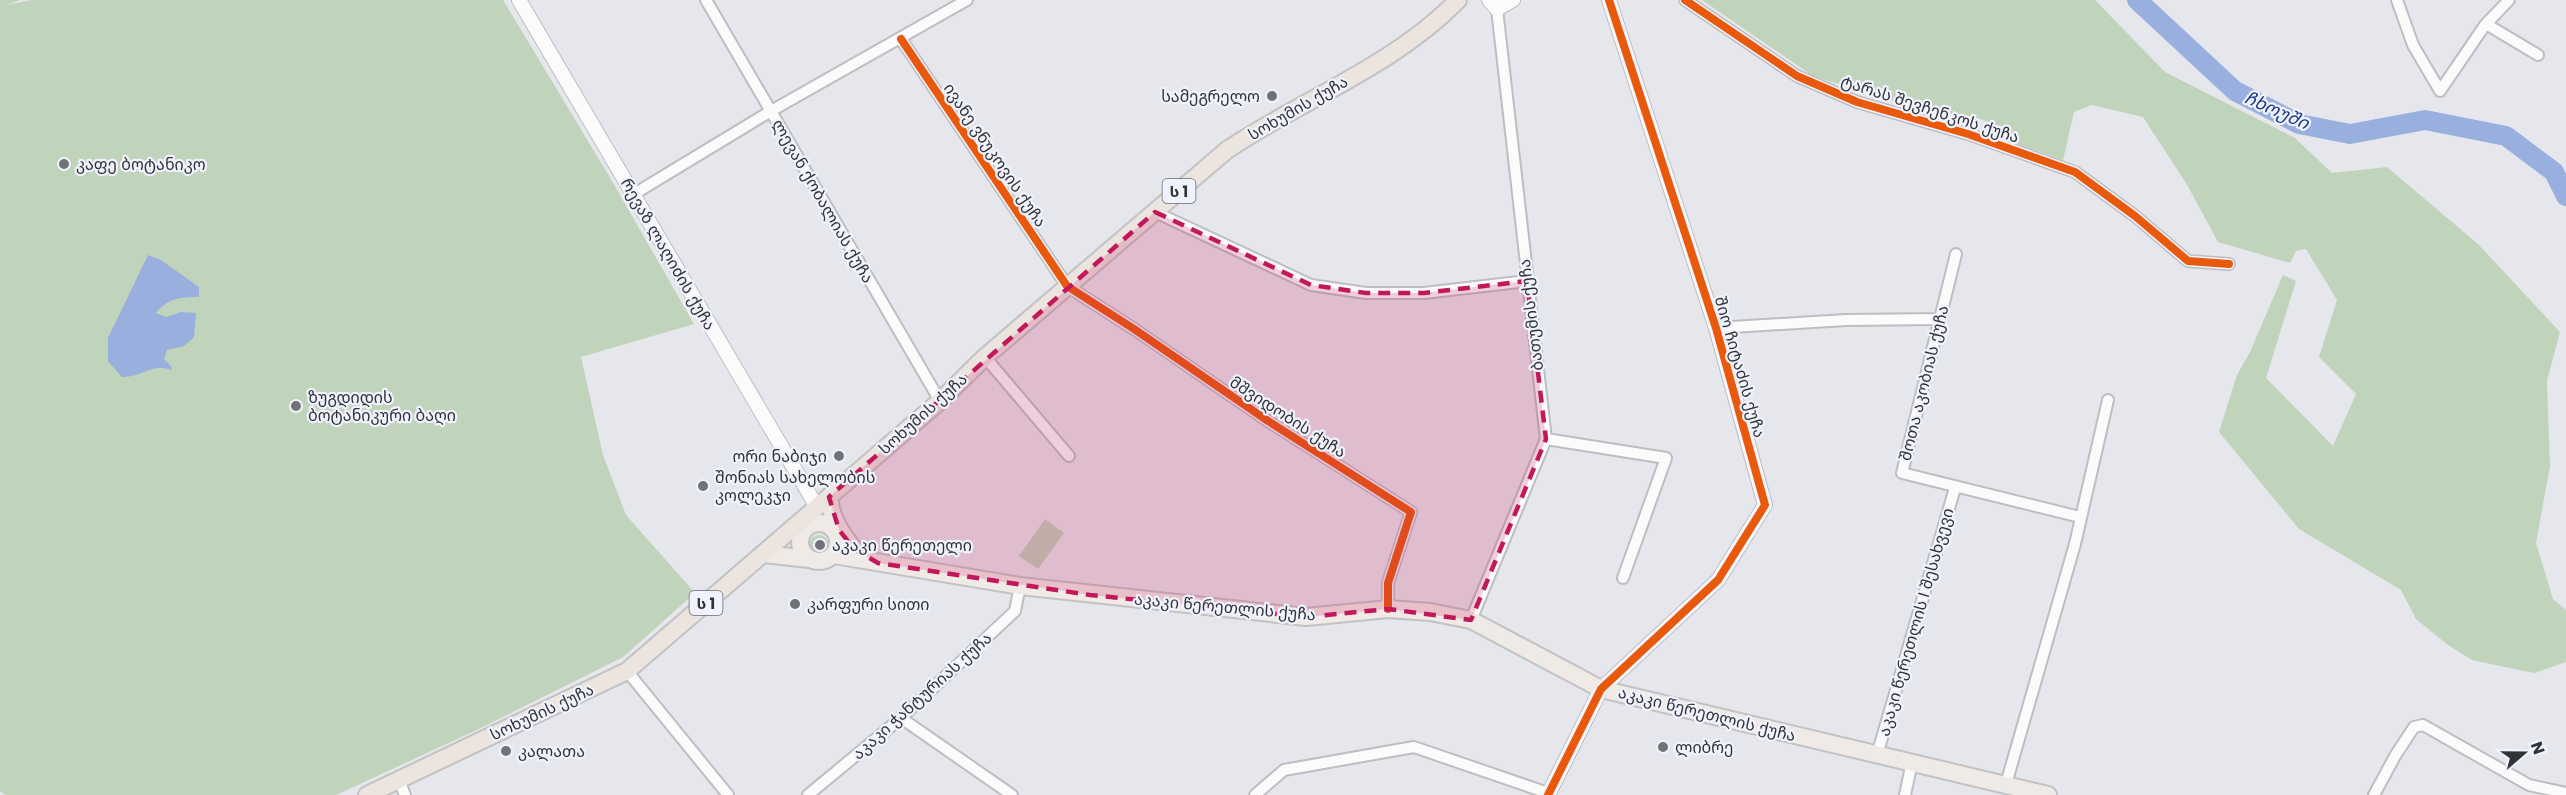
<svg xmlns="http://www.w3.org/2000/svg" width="2566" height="795" font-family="Poppins,'Noto Sans Georgian',sans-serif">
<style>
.green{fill:#c0d3bb}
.water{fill:#99b0df}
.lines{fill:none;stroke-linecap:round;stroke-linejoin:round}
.river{stroke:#99b0df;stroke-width:20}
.minor-casing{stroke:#bdbec2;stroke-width:14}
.tertiary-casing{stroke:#bdbec2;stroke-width:16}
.primary-casing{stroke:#c2c2c4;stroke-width:20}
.trunk-casing{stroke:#c2c2c4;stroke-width:20}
.minor{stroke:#fbfbfc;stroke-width:10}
.tertiary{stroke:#fbfbfc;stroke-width:14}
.primary{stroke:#f0eae6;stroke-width:16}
.trunk{stroke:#ece4df;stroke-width:16}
.cycleway-casing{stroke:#f0f2fd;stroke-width:11}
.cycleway{stroke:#e8590c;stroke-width:8}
.marked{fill:#c2185b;fill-opacity:0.2;stroke:#c2185b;stroke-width:4.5;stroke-dasharray:12 8;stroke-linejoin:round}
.poi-dot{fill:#717276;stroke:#f0f2fd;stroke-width:2}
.labels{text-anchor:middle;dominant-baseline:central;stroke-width:4.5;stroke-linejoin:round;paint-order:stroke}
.shield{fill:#f0f2fd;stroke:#6b6c72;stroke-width:1.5}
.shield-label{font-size:15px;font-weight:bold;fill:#323337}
.poi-label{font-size:16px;fill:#323337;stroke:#f0f2fd;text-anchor:start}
.street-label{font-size:16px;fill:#323337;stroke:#f0f2fd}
.water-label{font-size:18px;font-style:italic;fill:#193b86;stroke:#f0f2fd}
</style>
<rect width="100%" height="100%" fill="#e6e7ec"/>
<path class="green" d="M 0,0 L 20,0 L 7,5 L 31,0 L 503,0 L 612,181 L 694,324 L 581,357 L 603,455 L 626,515 L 695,593 L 623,657 L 479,729 L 336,795 L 5,795 L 0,791 Z
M 1702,0 L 2095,0 L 2165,72 L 2295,138 L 2332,173 L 2387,167 L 2478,244 L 2560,332 L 2547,381 L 2550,466 L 2536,543 L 2553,599 L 2566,610 L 2566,662 L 2534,673 L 2472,660 L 2448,645 L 2416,619 L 2401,590 L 2299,529 L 2219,432 L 2237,375 L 2250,352 L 2283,275 L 2296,281 L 2266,378 L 2333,446 L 2356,394 L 2319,357 L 2337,300 L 2306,249 L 2296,251 L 2290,263 L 2218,242 L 2186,183 L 2143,117 L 2092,105 L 2074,112 L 2063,160 L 2012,142 L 2009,129 L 1974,117 L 1915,108 L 1813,76 Z
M 1045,519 L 1064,533 L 1038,569 L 1019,556 Z
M809 545a10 10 0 1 1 20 0a10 10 0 1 1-20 0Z"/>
<path class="water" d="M 148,255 L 161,260 L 199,287 L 199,297 C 180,297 168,298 156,313 L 166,317 L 181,312 L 196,313 L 194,337 L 184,346 L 167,350 L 164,359 L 171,366 L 172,370 C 150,363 144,377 122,377 L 108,361 L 108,338 Z"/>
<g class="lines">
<path class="river" d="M 2137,0 L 2235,91 L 2299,124 L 2350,134 L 2425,120 L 2506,136 L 2554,172 L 2566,196"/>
<g class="minor-casing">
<path id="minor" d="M 706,0 L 940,401
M 1685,0 L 1797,76 L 1857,102 L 1968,134 L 2075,172 L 2135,216 L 2188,261 L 2229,264
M 2397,0 L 2413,45 L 2440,91 L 2485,25 L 2509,0
M 2486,24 L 2538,55
M 901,39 L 1067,286 L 1134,329 L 1268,421 L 1411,512 L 1388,583 L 1388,609
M 634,194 L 771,111 L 967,0
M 1155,212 L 1311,285 L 1366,293 L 1424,293 L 1527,281
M 1956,254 L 1902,473 L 2080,517
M 1716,328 L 1846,320 L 1940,319
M 985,357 L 1069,456
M 1546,439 L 1666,458 L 1623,578
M 1471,620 L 1546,439 L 1497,9
M 627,671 L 728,795
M 901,718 L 1012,795
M 1877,755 L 1955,488
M 399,780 L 405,795
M 2006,784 L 2075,544 L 2108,400
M 808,795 L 901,718 L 1015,611 L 1020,586
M 1255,795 L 1284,770 L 1414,747 L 1548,793
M 1905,795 L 1912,762
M 2374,795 L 2395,756 L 2414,727 L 2423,725 L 2529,785 L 2566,793"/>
</g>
<g class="tertiary-casing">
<path id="tertiary" d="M 519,0 L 817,507
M 1489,0 L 1497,9 L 1513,0
M 1548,795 L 1601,689 L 1718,580 L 1765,505 L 1716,328 L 1609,0"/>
</g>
<g class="primary-casing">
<path id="primary" d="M 829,497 C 831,518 841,533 854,549
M800 542a19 19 0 1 1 38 0a19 19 0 1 1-38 0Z
M 764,554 L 809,559
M 834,555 L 1020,586 L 1306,617 L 1388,609 L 1430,612 L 1471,620 L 1601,689 L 2048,795"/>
</g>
<g class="trunk-casing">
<path id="trunk" d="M 367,795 L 627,671 L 940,401 L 985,357 L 1227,150 C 1303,99 1394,66 1458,0"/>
</g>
<use href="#minor" class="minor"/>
<use href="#tertiary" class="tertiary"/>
<use href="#primary" class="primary"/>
<use href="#trunk" class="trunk"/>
<g class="cycleway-casing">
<path id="cycleway" d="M 1685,0 L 1797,76 L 1857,102 L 1968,134 L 2075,172 L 2135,216 L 2188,261 L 2229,264
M 901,39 L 1067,286 L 1134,329 L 1268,421 L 1411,512 L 1388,583 L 1388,609
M 1548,795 L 1601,689 L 1718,580 L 1765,505 L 1716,328 L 1609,0"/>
</g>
<use href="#cycleway" class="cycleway"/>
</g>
<path class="marked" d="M 1155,212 L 1311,285 L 1366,293 L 1424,293 L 1527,281 L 1546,439 L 1471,620 L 1388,609 L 1306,617 L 1090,595 L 878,563 L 854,549 L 839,530 L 829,497 Z"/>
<g class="poi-dot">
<circle cx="1272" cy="96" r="6"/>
<circle cx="64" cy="164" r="6"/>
<circle cx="296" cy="406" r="6"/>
<circle cx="839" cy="456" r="6"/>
<circle cx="703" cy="486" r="6"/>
<circle cx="820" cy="545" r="6"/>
<circle cx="795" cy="604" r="6"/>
<circle cx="1663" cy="747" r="6"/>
<circle cx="506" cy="751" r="6"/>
</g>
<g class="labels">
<g class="shield">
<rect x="1162.5" y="179" width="33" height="24" rx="4.5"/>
<rect x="689.5" y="591" width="33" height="24" rx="4.5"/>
</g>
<g class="shield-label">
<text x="1179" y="191">ს 1</text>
<text x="706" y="603">ს 1</text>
</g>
<g class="poi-label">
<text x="1260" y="96" text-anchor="end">სამეგრელო</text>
<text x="76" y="164">კაფე ბოტანიკო</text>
<text x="308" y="397">ზუგდიდის<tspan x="308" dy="18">ბოტანიკური ბაღი</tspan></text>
<text x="827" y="456" text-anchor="end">ორი ნაბიჯი</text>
<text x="715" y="477">შონიას სახელობის<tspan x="715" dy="18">კოლეკჯი</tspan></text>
<text x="832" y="545">აკაკი წერეთელი</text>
<text x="807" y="604">კარფური სითი</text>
<text x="1675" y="747">ლიბრე</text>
<text x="518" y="751">კალათა</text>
</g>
<g class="street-label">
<text transform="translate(1298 108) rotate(-30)">სოხუმის ქუჩა</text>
<text transform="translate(1930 109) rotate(18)">ტარას შევჩენკოს ქუჩა</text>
<text transform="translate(995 155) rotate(56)">ივანე ვნუკოვის ქუჩა</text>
<text transform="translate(823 201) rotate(60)">ლევან ქობალიას ქუჩა</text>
<text transform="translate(668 254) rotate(60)">რევაზ ლაღიძის ქუჩა</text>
<text transform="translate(1531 315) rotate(-97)">ბათუმის ქუჩა</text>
<text transform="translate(1740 367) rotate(74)">შიო ჩიტაძის ქუჩა</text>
<text transform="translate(1924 383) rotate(-76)">შოთა აკობიას ქუჩა</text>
<text transform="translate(923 414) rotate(-42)">სოხუმის ქუჩა</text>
<text transform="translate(1288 417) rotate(33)">მშვიდობის ქუჩა</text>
<text transform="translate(1225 607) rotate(5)">აკაკი წერეთლის ქუჩა</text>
<text transform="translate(1916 622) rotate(-74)">აკაკი წერეთლის I შესახვევი</text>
<text transform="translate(922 696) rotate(-42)">აკაკი ჭანტურიას ქუჩა</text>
<text transform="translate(542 712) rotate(-25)">სოხუმის ქუჩა</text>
<text transform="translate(1707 714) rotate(14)">აკაკი წერეთლის ქუჩა</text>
</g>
<g class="water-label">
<text transform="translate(2277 110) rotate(24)">ჩხოუში</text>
</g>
</g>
<g transform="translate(2524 753) rotate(70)" stroke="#f0f2fd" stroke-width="4.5" paint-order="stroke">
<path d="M0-4.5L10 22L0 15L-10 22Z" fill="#323337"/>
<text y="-9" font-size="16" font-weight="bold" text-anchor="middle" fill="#323337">N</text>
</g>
</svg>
